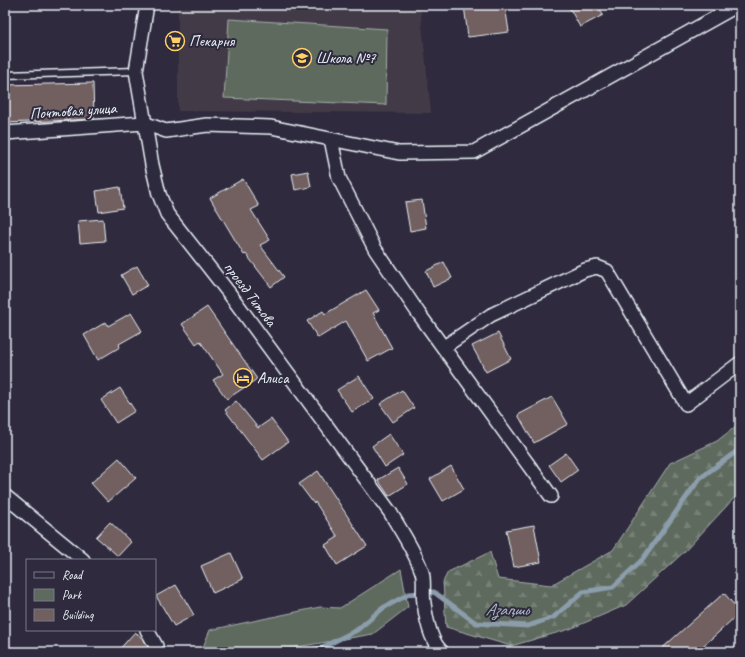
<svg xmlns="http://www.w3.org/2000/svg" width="745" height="657" font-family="Caveat,sans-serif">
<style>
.built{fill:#433a47}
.green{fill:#5f6a5f;stroke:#a4aeac}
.forest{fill:url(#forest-firs);stroke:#a4aeac}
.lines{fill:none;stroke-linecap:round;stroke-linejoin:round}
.stream{stroke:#8c9dab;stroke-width:5}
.building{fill:#725f5f;stroke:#e8f1f8}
.service-casing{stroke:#e8f1f8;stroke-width:9}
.minor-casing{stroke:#e8f1f8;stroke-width:16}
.service{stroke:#2f2a3d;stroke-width:6}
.minor{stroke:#2f2a3d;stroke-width:13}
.labels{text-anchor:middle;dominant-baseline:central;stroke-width:4;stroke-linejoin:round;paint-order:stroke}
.poi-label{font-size:16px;fill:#e8f1f8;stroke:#2f2a3d;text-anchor:start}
.street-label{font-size:16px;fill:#e8f1f8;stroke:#2f2a3d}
.water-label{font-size:17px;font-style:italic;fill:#aab9c5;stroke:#2f2a3d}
</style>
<defs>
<pattern id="forest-firs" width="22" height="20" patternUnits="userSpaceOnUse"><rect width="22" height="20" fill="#5f6a5f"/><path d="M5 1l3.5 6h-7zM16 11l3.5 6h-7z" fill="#768077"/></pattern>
</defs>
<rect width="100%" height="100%" fill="#2f2a3d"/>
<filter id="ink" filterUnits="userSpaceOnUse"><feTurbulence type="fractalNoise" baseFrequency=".025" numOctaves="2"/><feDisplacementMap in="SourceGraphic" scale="8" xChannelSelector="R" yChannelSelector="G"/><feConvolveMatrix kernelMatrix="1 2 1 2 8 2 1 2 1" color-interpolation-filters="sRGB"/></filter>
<g filter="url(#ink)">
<path class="built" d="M 178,5 L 420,5 L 431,113 L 178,111 Z"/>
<path class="green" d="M 229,19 L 387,29 L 386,105 L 224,98 Z
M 401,569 L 408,607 L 373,634 L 268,652 L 201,652 L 210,630 L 320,607 L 340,608 Z"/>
<path class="forest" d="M 740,423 L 740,502 L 735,497 L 685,551 L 626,605 L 570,629 L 511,646 L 446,627 L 443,582 L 448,572 L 490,552 L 498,579 L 551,585 L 613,550 L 670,463 L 717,441 Z"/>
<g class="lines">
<path class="stream" d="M 299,652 L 321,648 L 357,630 L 383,608 L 409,594 L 434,592 L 476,623 L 528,626 L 554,617 L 583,592 L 613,587 L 643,559 L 700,478 L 740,449"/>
</g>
<path class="building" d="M 464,5 L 505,5 L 509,32 L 468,37 Z
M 568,5 L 598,5 L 603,15 L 580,27 Z
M 93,83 L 94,119 L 5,123 L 5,85 Z
M 308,171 L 311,187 L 295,190 L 292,174 Z
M 243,179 L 259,206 L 251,210 L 270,240 L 260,245 L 284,277 L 271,287 L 246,254 L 244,255 L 210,198 Z
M 120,187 L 123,208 L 99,212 L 96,191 Z
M 422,200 L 426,228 L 410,231 L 405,202 Z
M 103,219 L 105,241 L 80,243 L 78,221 Z
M 444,262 L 452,278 L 433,287 L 426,271 Z
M 137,266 L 148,285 L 132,294 L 121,275 Z
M 366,290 L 379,310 L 373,313 L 392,348 L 368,361 L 346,321 L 318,338 L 307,321 L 323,311 L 325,314 Z
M 207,307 L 257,379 L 227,399 L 213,380 L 223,374 L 200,341 L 196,344 L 182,324 Z
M 131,313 L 142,331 L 119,344 L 120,347 L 98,360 L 84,335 L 106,322 L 108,326 Z
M 498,333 L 511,359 L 486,372 L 472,346 Z
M 359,376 L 374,399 L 352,412 L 337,390 Z
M 120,388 L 135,411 L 116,423 L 101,400 Z
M 402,390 L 414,408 L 393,422 L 380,404 Z
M 552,397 L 568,424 L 534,443 L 518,415 Z
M 236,401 L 258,428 L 271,419 L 288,442 L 263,460 L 225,410 Z
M 389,434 L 403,455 L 385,467 L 372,446 Z
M 566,453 L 578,470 L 561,482 L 549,465 Z
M 119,458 L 136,478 L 108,502 L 91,483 Z
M 451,466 L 464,489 L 443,501 L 430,479 Z
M 398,468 L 408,484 L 389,496 L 378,480 Z
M 318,471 L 367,546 L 337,565 L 325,545 L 338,537 L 315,502 L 314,504 L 299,484 Z
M 110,522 L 131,542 L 118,556 L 96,537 Z
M 534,525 L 541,562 L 514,567 L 506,530 Z
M 231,553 L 243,579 L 213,593 L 201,566 Z
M 176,585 L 194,615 L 174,626 L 156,596 Z
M 724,593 L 740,612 L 720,631 L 696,652 L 658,652 Z
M 135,632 L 143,639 L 151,652 L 117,652 Z"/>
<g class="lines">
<g class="service-casing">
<path id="service" d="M 5,75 L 136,71"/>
</g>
<g class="minor-casing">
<path id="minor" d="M 147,5 L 136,71 L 152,165 L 159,194 L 167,214 L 229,293 L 390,512 C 401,531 415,551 422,572 C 425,582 422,593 424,603 C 426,618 431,642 442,652
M 5,133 L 144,123 L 166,131 L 207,125 L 271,127 L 399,153 L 474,152 L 738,5
M 331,139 L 339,178 L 375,249 L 419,314 L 551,496
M 444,347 L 491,315 L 585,270 L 597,267 L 607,271 L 686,404 L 740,363
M 5,496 L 83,560
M 147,630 L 156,646"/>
</g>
<use href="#service" class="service"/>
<use href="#minor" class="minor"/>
</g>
</g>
<defs>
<g id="supermarket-ring" transform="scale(1)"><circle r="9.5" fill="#2f2a3d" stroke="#ffd166" stroke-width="1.5"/><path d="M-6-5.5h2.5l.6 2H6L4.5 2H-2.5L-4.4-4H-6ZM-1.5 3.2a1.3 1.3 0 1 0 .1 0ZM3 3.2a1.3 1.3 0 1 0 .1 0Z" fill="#ffd166"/></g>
<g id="school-ring" transform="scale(1)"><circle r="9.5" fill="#2f2a3d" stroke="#ffd166" stroke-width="1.5"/><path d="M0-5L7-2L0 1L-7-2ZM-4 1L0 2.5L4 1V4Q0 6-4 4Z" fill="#ffd166"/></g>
<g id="hotel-ring" transform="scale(1)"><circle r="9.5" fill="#2f2a3d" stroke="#ffd166" stroke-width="1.5"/><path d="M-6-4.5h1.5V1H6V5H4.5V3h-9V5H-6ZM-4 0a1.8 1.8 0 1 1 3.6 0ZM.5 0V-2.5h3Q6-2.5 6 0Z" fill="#ffd166"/></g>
</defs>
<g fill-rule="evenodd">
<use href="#supermarket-ring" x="175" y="41"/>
<use href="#school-ring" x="302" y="58"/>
<use href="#hotel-ring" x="243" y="378"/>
</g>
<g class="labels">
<g class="poi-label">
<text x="189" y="41">Пекарня</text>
<text x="316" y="58">Школа №7</text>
<text x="257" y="378">Алиса</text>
</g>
<g class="street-label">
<text transform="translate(73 111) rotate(-4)">Почтовая улица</text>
<text transform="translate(250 294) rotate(53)">проезд Титова</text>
</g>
<g class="water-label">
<text x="507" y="609">Аӡаԥшь</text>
</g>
</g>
<rect width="745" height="657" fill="none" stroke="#2f2a3d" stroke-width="20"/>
<rect x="10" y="10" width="725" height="637" fill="none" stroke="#e8f1f8" stroke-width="1.5" filter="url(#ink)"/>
<rect x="26" y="559" width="130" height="72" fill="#2f2a3d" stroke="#797a88"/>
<rect x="34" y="572" width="20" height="6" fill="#2f2a3d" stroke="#797a88"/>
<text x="62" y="579" font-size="12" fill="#e8f1f8">Road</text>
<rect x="34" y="589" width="20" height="12" fill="#5f6a5f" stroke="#797a88"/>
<text x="62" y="599" font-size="12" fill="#e8f1f8">Park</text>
<rect x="34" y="609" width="20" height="12" fill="#725f5f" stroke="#797a88"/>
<text x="62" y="619" font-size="12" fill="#e8f1f8">Building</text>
</svg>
